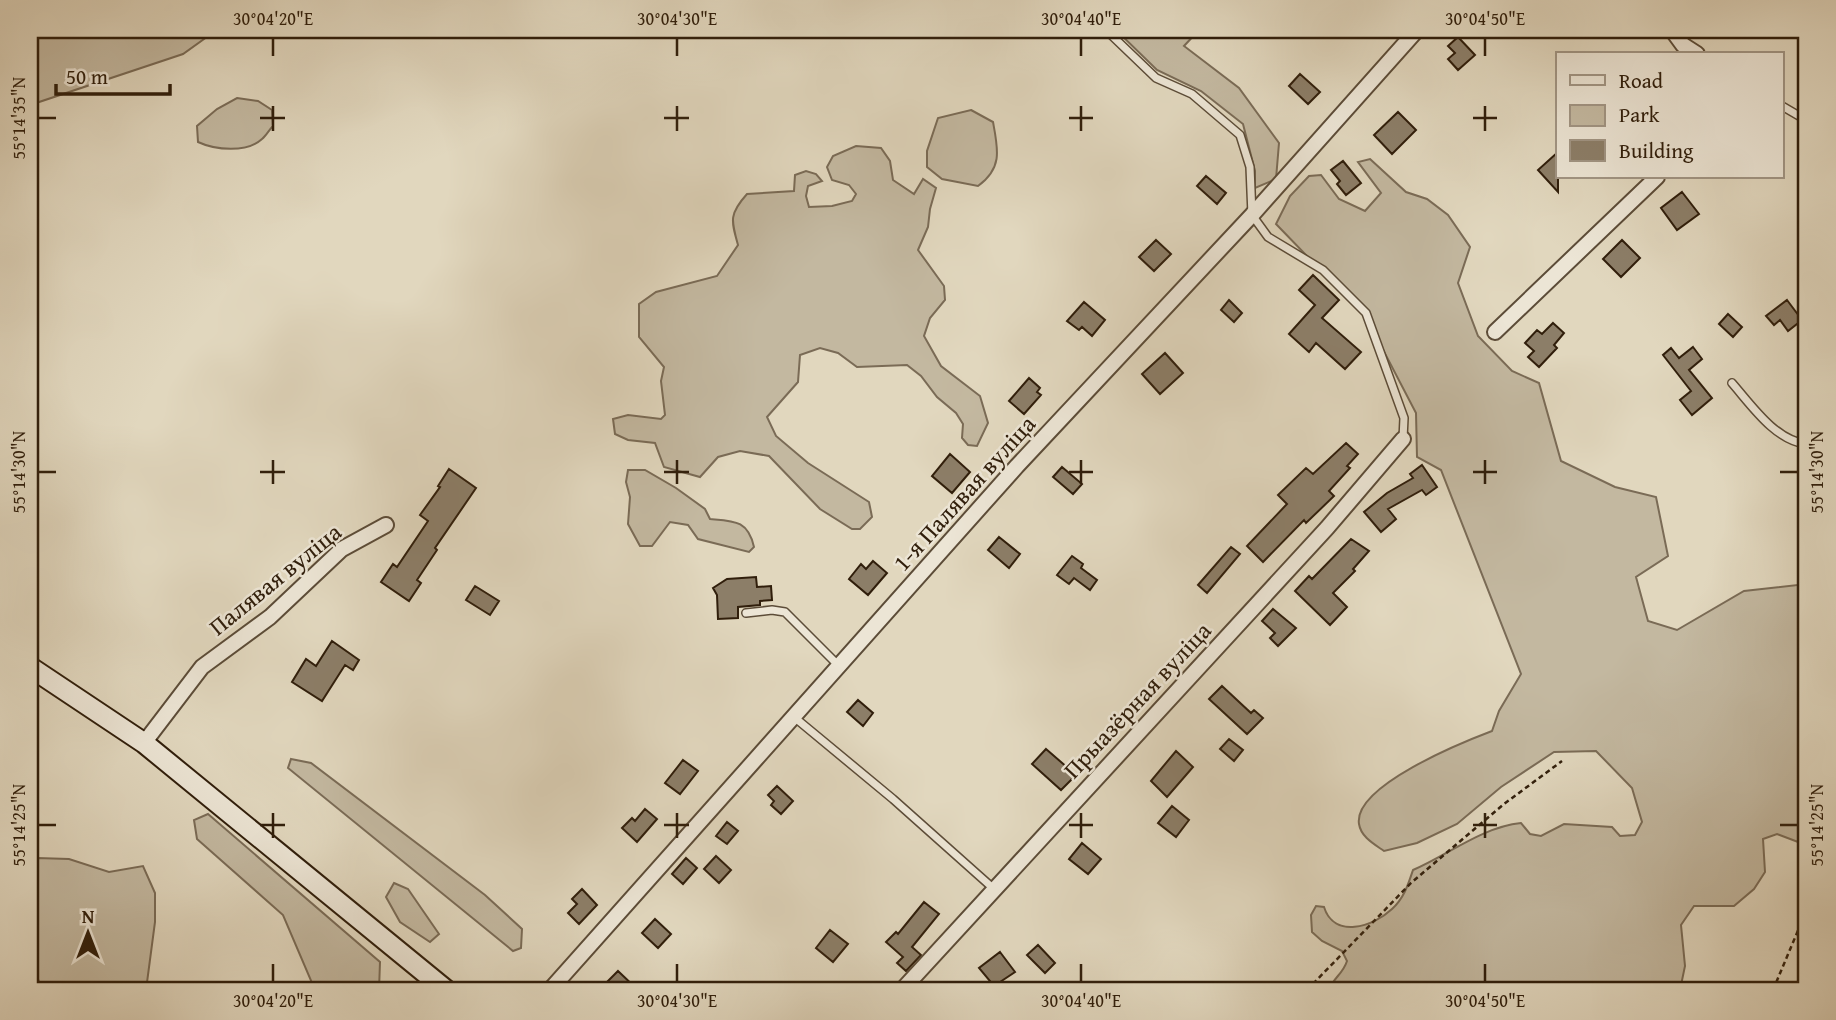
<svg xmlns="http://www.w3.org/2000/svg" width="1836" height="1020" font-family="'Gentium Book Plus',serif">
<style>
.green{fill:#c3b8a0;stroke:#7a6b56;stroke-width:2}
.building{fill:#8c7e68;stroke:#301e0b;stroke-width:2}
.lines{fill:none;stroke-linecap:round;stroke-linejoin:round}
.service-casing{stroke:#5c4c38;stroke-width:10}
.minor-casing{stroke:#5c4c38;stroke-width:18}
.secondary-casing{stroke:#301e0b;stroke-width:23}
.path{stroke:#301e0b;stroke-width:2.5;stroke-dasharray:5 3.5;stroke-linecap:butt}
.service{stroke:#ece5d5;stroke-width:7}
.minor{stroke:#ece5d5;stroke-width:14}
.secondary{stroke:#ece5d5;stroke-width:19}
.ticks{fill:none;stroke:#301e0b;stroke-width:2.5}
.labels{text-anchor:middle;dominant-baseline:central;stroke-width:5;stroke-linejoin:round;paint-order:stroke}
.street-label{font-size:24px;fill:#301e0b;stroke:#ece5d5}
.neatline{fill:none;stroke:#301e0b;stroke-width:2.5}
.ticks-label{font-size:18px;text-anchor:middle;fill:#301e0b}
</style>
<rect width="100%" height="100%" fill="#e1d7be"/>
<filter id="stains"><feTurbulence type="fractalNoise" baseFrequency=".00286" numOctaves="4"/><feColorMatrix values="0 0 0 0 .2 0 0 0 0 .09 0 0 0 0 .02 0 0 0 .5 -.17"/></filter>
<radialGradient id="worn" r=".72"><stop offset=".6" stop-color="#630" stop-opacity="0"/><stop offset="1" stop-color="#630" stop-opacity=".3"/></radialGradient>
<path class="green" d="M 30,30 L 211,30 L 211,34 L 183,54 L 30,105 Z
M 1116,30 L 1199,30 L 1184,46 L 1239,88 L 1279,143 L 1276,179 L 1255,188 L 1255,171 L 1243,124 L 1201,91 L 1157,70 Z
M 237,98 L 258,101 L 272,110 L 273,126 C 269,130 266,136 262,139 C 247,153 215,150 198,142 L 197,126 L 217,109 Z
M 971,110 L 993,122 C 998,149 1003,168 978,186 L 942,179 L 927,167 L 927,151 L 938,118 Z
M 856,146 L 881,148 L 890,161 L 893,180 L 914,194 L 923,179 L 936,188 L 930,209 L 928,227 L 918,250 L 944,286 L 945,300 L 930,318 L 924,336 L 941,366 L 980,396 L 988,423 L 977,446 L 968,445 L 962,438 L 963,424 L 956,413 L 937,397 L 921,376 L 907,365 L 857,367 L 838,353 L 820,348 L 800,355 L 798,382 L 767,417 L 776,436 L 808,463 L 869,502 L 872,517 L 860,529 L 852,529 L 820,509 L 769,456 L 740,451 L 718,457 L 700,477 L 664,467 L 655,443 L 628,440 L 615,434 L 613,419 L 628,415 L 661,419 L 665,415 L 661,381 L 664,367 L 639,337 L 639,304 L 656,292 L 717,276 L 738,245 C 731,220 729,214 747,194 L 794,191 L 795,175 L 806,171 L 816,174 L 822,181 L 808,186 L 806,196 L 809,207 L 832,206 L 852,201 L 856,194 L 849,185 L 832,180 L 827,167 L 833,156 Z
M 1370,159 L 1406,192 L 1427,199 L 1448,215 L 1470,247 L 1458,283 L 1478,336 L 1512,371 L 1539,383 L 1561,461 L 1615,487 L 1656,497 L 1668,556 L 1636,577 L 1648,621 L 1677,630 L 1744,591 L 1806,584 L 1806,845 L 1777,834 L 1763,839 L 1765,872 L 1754,889 L 1734,906 L 1694,906 L 1681,925 L 1685,966 L 1680,990 L 1329,990 C 1333,978 1343,974 1347,961 L 1342,951 L 1322,941 L 1312,932 L 1311,915 L 1316,906 L 1324,907 C 1334,939 1373,927 1392,909 C 1404,898 1408,885 1413,870 C 1448,855 1482,827 1521,823 L 1530,834 L 1541,836 L 1564,824 L 1612,827 L 1620,836 L 1635,835 L 1642,822 L 1632,788 L 1596,751 L 1554,752 L 1501,787 L 1457,824 L 1417,843 L 1384,851 C 1374,844 1361,837 1359,824 C 1353,786 1463,742 1492,731 L 1499,711 L 1521,674 L 1441,470 L 1417,457 L 1416,413 L 1366,317 L 1276,224 L 1290,196 L 1309,176 L 1321,175 L 1339,199 L 1365,211 L 1381,193 L 1358,162 Z
M 628,470 L 645,470 L 676,488 L 705,509 L 710,519 C 734,521 748,520 754,547 L 749,552 L 698,539 L 688,525 L 670,522 L 652,546 L 640,546 L 628,524 L 630,497 L 626,482 Z
M 291,759 L 311,763 L 485,895 L 522,929 L 521,948 L 513,951 L 288,768 Z
M 208,814 L 380,962 L 379,990 L 319,990 L 312,983 L 283,915 L 197,839 L 194,820 Z
M 37,858 L 69,859 L 109,872 L 143,866 L 155,893 L 155,922 L 146,990 L 42,990 L 30,957 L 30,865 Z
M 394,883 L 408,889 L 439,934 L 430,942 L 400,922 L 386,897 Z"/>
<path class="building" d="M 1458,37 L 1475,55 L 1458,70 L 1448,59 L 1455,53 L 1448,46 Z
M 1300,74 L 1320,92 L 1308,104 L 1289,86 Z
M 1398,112 L 1416,130 L 1392,154 L 1374,135 Z
M 1558,152 L 1558,192 L 1538,170 Z
M 1343,161 L 1361,183 L 1346,195 L 1337,184 L 1340,181 L 1331,170 Z
M 1206,176 L 1226,193 L 1217,204 L 1197,186 Z
M 1682,192 L 1699,214 L 1677,230 L 1661,208 Z
M 1156,240 L 1171,254 L 1154,271 L 1139,257 Z
M 1622,240 L 1640,258 L 1621,277 L 1603,259 Z
M 1313,275 L 1339,300 L 1322,318 L 1361,352 L 1345,369 L 1316,343 L 1309,352 L 1289,334 L 1315,305 L 1299,290 Z
M 1229,300 L 1242,313 L 1234,322 L 1221,310 Z
M 1787,300 L 1802,320 L 1788,331 L 1780,320 L 1774,325 L 1766,316 Z
M 1084,302 L 1105,320 L 1092,336 L 1082,327 L 1079,330 L 1067,321 Z
M 1728,314 L 1742,327 L 1733,337 L 1719,324 Z
M 1553,323 L 1564,333 L 1554,345 L 1557,348 L 1539,367 L 1528,357 L 1534,351 L 1525,343 L 1537,330 L 1542,334 Z
M 1693,347 L 1702,359 L 1689,370 L 1712,398 L 1692,415 L 1680,400 L 1691,391 L 1663,355 L 1671,348 L 1679,358 Z
M 1165,353 L 1183,373 L 1160,394 L 1142,374 Z
M 1029,378 L 1040,388 L 1037,392 L 1041,395 L 1024,414 L 1009,401 Z
M 1346,443 L 1358,454 L 1347,466 L 1350,468 L 1329,491 L 1334,496 L 1306,523 L 1304,520 L 1263,562 L 1247,546 L 1287,504 L 1278,495 L 1306,468 L 1313,474 Z
M 950,454 L 970,472 L 952,493 L 932,476 Z
M 1422,465 L 1437,487 L 1426,495 L 1422,490 L 1388,509 L 1396,519 L 1381,532 L 1364,512 L 1387,493 L 1413,478 L 1410,474 Z
M 1062,467 L 1082,484 L 1073,494 L 1053,477 Z
M 449,469 L 476,488 L 435,548 L 437,550 L 417,580 L 421,583 L 409,601 L 381,582 L 393,564 L 397,567 L 428,521 L 420,515 L 440,487 L 438,486 Z
M 999,537 L 1020,554 L 1009,568 L 988,550 Z
M 1351,539 L 1369,551 L 1353,569 L 1355,571 L 1333,593 L 1347,607 L 1330,625 L 1295,591 L 1309,576 L 1312,579 Z
M 1231,547 L 1240,554 L 1207,593 L 1198,585 Z
M 1072,556 L 1083,564 L 1081,568 L 1097,580 L 1090,590 L 1074,578 L 1069,584 L 1057,575 Z
M 873,561 L 887,573 L 868,595 L 849,579 L 861,564 L 866,569 Z
M 756,577 L 757,587 L 771,586 L 772,600 L 760,601 L 760,605 L 738,607 L 738,618 L 718,619 L 717,595 L 713,588 L 727,579 Z
M 475,586 L 499,601 L 490,615 L 466,600 Z
M 1273,609 L 1296,628 L 1278,646 L 1270,638 L 1275,633 L 1262,621 Z
M 332,641 L 359,660 L 353,670 L 345,665 L 322,701 L 292,682 L 306,659 L 316,666 Z
M 1222,686 L 1251,713 L 1254,710 L 1263,718 L 1247,734 L 1209,699 Z
M 858,700 L 873,713 L 863,726 L 847,712 Z
M 1229,739 L 1243,750 L 1234,761 L 1220,749 Z
M 1046,749 L 1076,775 L 1061,790 L 1032,764 Z
M 1176,751 L 1193,767 L 1167,797 L 1151,781 Z
M 683,760 L 698,771 L 680,794 L 665,783 Z
M 777,786 L 793,801 L 781,814 L 771,805 L 774,801 L 768,795 Z
M 1172,806 L 1189,820 L 1176,837 L 1158,823 Z
M 645,809 L 657,819 L 637,842 L 622,828 L 632,818 L 635,821 Z
M 727,822 L 738,831 L 727,844 L 716,836 Z
M 1082,843 L 1101,859 L 1088,874 L 1069,859 Z
M 716,856 L 731,870 L 719,883 L 704,869 Z
M 686,858 L 697,868 L 683,884 L 672,874 Z
M 582,889 L 597,905 L 579,924 L 568,913 L 577,904 L 572,899 Z
M 924,902 L 939,914 L 912,947 L 921,955 L 906,971 L 897,963 L 903,957 L 886,942 L 896,932 L 898,934 Z
M 655,919 L 671,934 L 658,948 L 642,933 Z
M 830,930 L 848,944 L 833,962 L 816,948 Z
M 1038,945 L 1055,963 L 1045,973 L 1027,955 Z
M 1000,952 L 1015,972 L 994,986 L 979,968 Z
M 618,971 L 638,990 L 599,990 Z"/>
<g class="lines">
<g class="service-casing">
<path id="service" d="M 1106,30 L 1156,78 L 1192,94 L 1240,135 L 1250,167 L 1252,215 L 1268,237 L 1323,270 L 1366,313 L 1404,418 L 1403,439
M 1782,106 L 1806,120
M 1732,383 C 1752,406 1775,440 1806,444
M 746,613 L 772,610 L 785,612 L 838,665
M 794,717 L 893,799 L 994,889"/>
</g>
<g class="minor-casing">
<path id="minor" d="M 1672,30 L 1683,45 L 1697,54
M 1495,332 L 1657,177
M 144,743 L 202,667 L 270,617 L 342,549 L 386,525
M 550,990 L 1017,466 L 1252,215 L 1417,30
M 902,990 L 1327,528 L 1403,439"/>
</g>
<g class="secondary-casing">
<path id="secondary" d="M 30,667 L 144,743 L 446,990"/>
</g>
<path class="path" d="M 1307,990 L 1411,883 L 1504,804 L 1562,761
M 1773,990 L 1802,921 L 1806,915"/>
<use href="#service" class="service"/>
<use href="#minor" class="minor"/>
<use href="#secondary" class="secondary"/>
</g>
<path class="ticks" d="M 273,38 L 273,56M 677,38 L 677,56M 1081,38 L 1081,56M 1485,38 L 1485,56M 273,106 L 273,131M 677,106 L 677,131M 1081,106 L 1081,131M 1485,106 L 1485,131M 38,118 L 56,118M 260,118 L 285,118M 664,118 L 689,118M 1069,118 L 1093,118M 1473,118 L 1497,118M 273,460 L 273,484M 677,460 L 677,484M 1081,460 L 1081,484M 1485,460 L 1485,484M 38,472 L 56,472M 260,472 L 285,472M 664,472 L 689,472M 1069,472 L 1093,472M 1473,472 L 1497,472M 1780,472 L 1798,472M 273,813 L 273,838M 677,813 L 677,838M 1081,813 L 1081,838M 1485,813 L 1485,838M 38,825 L 56,825M 260,825 L 285,825M 664,825 L 689,825M 1069,825 L 1093,825M 1473,825 L 1497,825M 1780,825 L 1798,825M 273,964 L 273,982M 677,964 L 677,982M 1081,964 L 1081,982M 1485,964 L 1485,982"/>
<g class="labels">
<g class="street-label">
<text transform="translate(964 493) rotate(-48)">1-я Палявая вуліца</text>
<text transform="translate(275 579) rotate(-39)">Палявая вуліца</text>
<text transform="translate(1137 700) rotate(-47)">Прыазёрная вуліца</text>
</g>
</g>
<rect width="1836" height="1020" fill="none" stroke="#e1d7be" stroke-width="77"/>
<rect x="1556" y="52" width="228" height="126" fill="#ece5d5" stroke="#a19584" stroke-width="2"/>
<rect x="1570" y="75" width="35" height="10" fill="#ece5d5" stroke="#a19584" stroke-width="2"/>
<text x="1619" y="88" font-size="21" fill="#301e0b">Road</text>
<rect x="1570" y="105" width="35" height="21" fill="#c3b8a0" stroke="#a19584" stroke-width="2"/>
<text x="1619" y="122" font-size="21" fill="#301e0b">Park</text>
<rect x="1570" y="140" width="35" height="21" fill="#8c7e68" stroke="#a19584" stroke-width="2"/>
<text x="1619" y="158" font-size="21" fill="#301e0b">Building</text>
<g transform="translate(88 933)" stroke="#ece5d5" stroke-width="5" paint-order="stroke">
<path d="M0-5L12 26L0 18L-12 26Z" fill="#301e0b"/>
<text y="-10" font-size="19" font-weight="bold" text-anchor="middle" fill="#301e0b">N</text>
</g>
<path d="M56 84v10h114v-10" fill="none" stroke="#301e0b" stroke-width="3.5"/>
<text x="66" y="84" font-size="21" fill="#301e0b" stroke="#ece5d5" stroke-width="5" paint-order="stroke">50 m</text>
<rect x="38" y="38" width="1760" height="944" class="neatline"/>
<g class="ticks-label">
<text x="273" y="25">30°04'20"E</text>
<text x="677" y="25">30°04'30"E</text>
<text x="1081" y="25">30°04'40"E</text>
<text x="1485" y="25">30°04'50"E</text>
<text transform="translate(19 118) rotate(-90)" y="6">55°14'35"N</text>
<text transform="translate(19 472) rotate(-90)" y="6">55°14'30"N</text>
<text transform="translate(1817 472) rotate(-90)" y="6">55°14'30"N</text>
<text transform="translate(19 825) rotate(-90)" y="6">55°14'25"N</text>
<text transform="translate(1817 825) rotate(-90)" y="6">55°14'25"N</text>
<text x="273" y="1007">30°04'20"E</text>
<text x="677" y="1007">30°04'30"E</text>
<text x="1081" y="1007">30°04'40"E</text>
<text x="1485" y="1007">30°04'50"E</text>
</g>
<rect width="100%" height="100%" filter="url(#stains)"/>
<rect width="100%" height="100%" fill="url(#worn)"/>
</svg>
